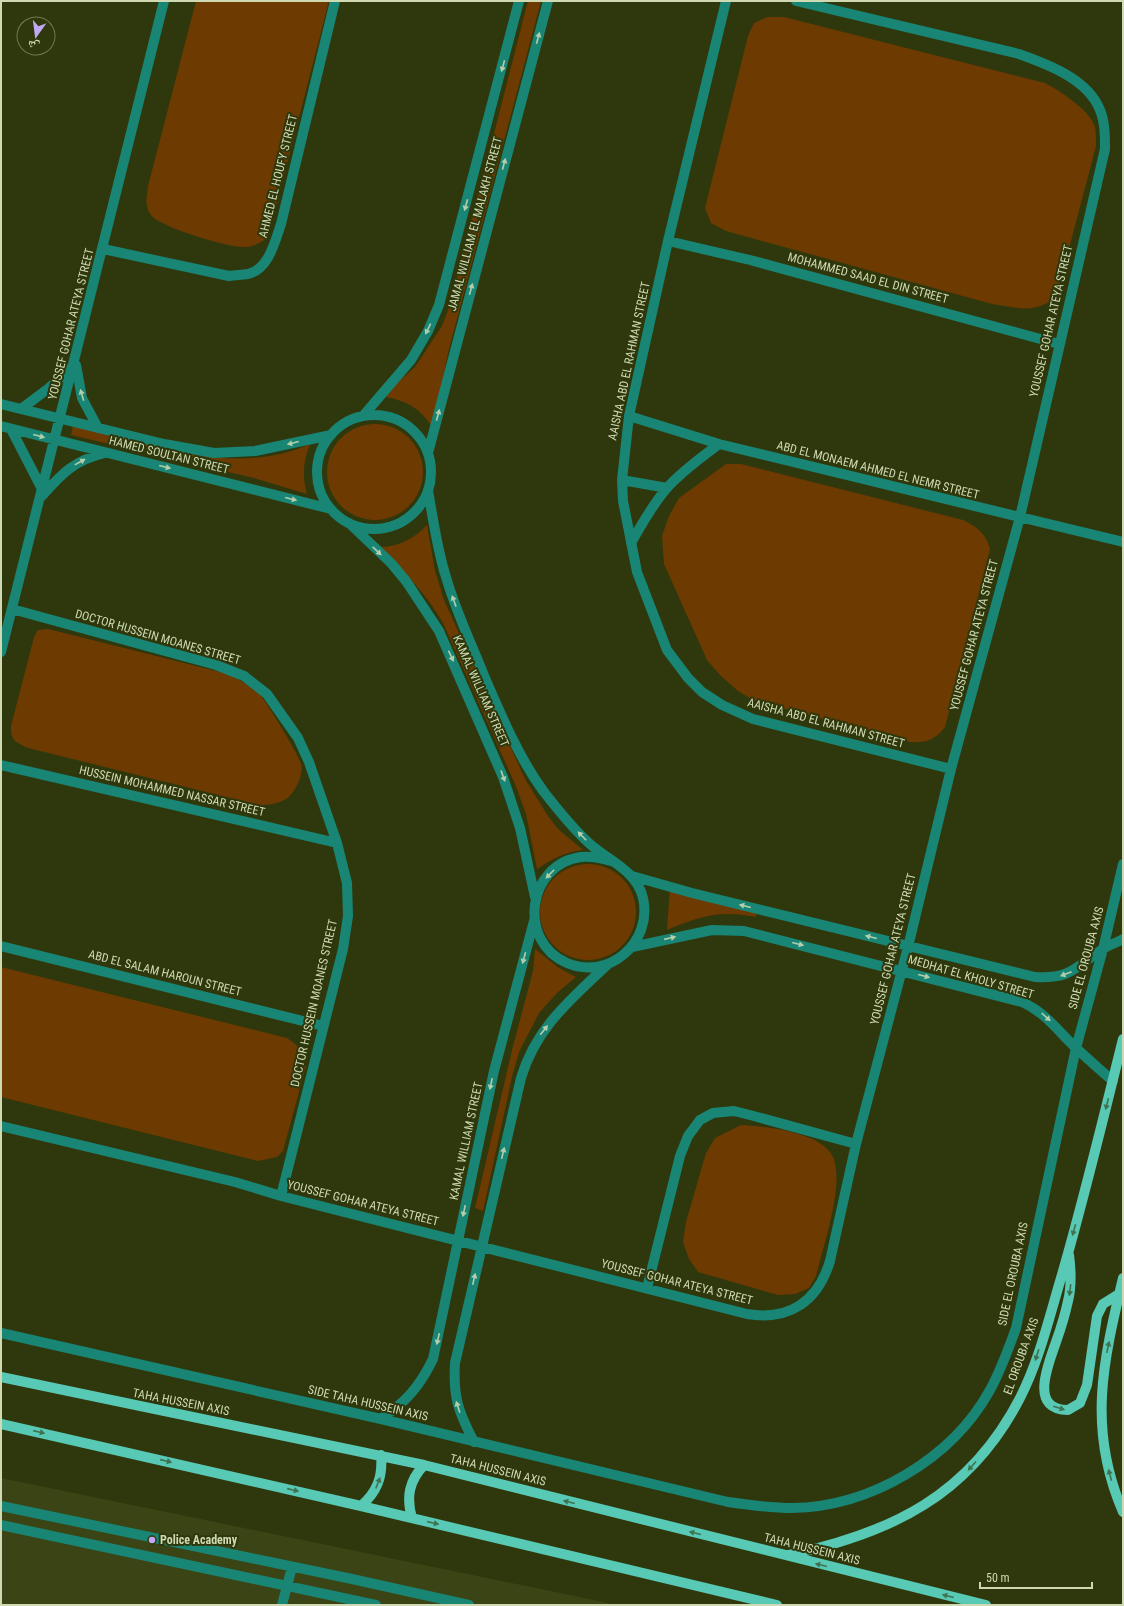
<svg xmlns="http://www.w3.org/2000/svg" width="1124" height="1606" font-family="'Roboto Condensed','Noto Naskh Arabic',sans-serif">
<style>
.built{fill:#3b4414}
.green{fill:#6d3a01}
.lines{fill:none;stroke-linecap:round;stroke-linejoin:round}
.minor{stroke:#188575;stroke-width:10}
.major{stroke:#57c9b5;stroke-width:10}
.oneway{fill:#b4cdaa}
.oneway2{fill:#3f7250}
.poi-dot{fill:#c1a8f3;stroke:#2f380c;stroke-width:1.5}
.labels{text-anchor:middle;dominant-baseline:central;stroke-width:4;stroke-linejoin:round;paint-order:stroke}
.street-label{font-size:12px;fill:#cfdab3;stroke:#2f380c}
.poi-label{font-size:12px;font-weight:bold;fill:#cfdab3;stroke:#2f380c;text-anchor:start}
</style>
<rect width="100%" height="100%" fill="#2f380c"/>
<path class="built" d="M 1,1478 L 604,1602 L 611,1605 L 1,1605 Z"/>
<path class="green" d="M 196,1 L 329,1 L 270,230 L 266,239 C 261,242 253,247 247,247 C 232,249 159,227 151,215 C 144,206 147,196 148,186 Z
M 528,1 L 541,1 L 448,353 L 433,428 C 419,407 407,401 382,396 L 415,367 L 442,326 L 450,305 Z
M 767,17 L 784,17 L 1045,83 C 1060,91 1090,110 1095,127 C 1096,133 1096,140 1096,146 L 1056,298 C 1031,314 1020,308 992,304 L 726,231 L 711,223 L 705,208 L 748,36 L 754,23 Z
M327 472a48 48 0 1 1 96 0a48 48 0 1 1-96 0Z
M 73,425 C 148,444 234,478 310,444 C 303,461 302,477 307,494 L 254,478 L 71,435 Z
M 726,464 L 741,464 L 963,520 C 977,527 986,533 990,549 L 945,727 C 935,740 926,743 910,742 L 755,701 L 738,691 L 720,675 L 707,660 L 664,564 L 662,536 L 669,516 L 679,498 Z
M 427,525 L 435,571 L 444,600 L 525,779 L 548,816 L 558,829 L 583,850 C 565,852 552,859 537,869 L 526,814 L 515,784 L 443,623 C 426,593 403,571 379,547 C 398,547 414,539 427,525 Z
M 48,629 L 228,674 C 238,679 250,685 259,693 C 266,701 299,755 301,764 C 304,775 295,793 286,799 C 278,804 268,805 259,805 L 28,748 C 16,743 10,740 11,726 L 34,637 L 38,630 Z
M540 912a48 48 0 1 1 96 0a48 48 0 1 1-96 0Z
M 670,886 L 757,912 L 756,917 C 719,910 701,916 667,930 Z
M 535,949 L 559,968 L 576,977 L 557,993 L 539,1013 L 519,1052 L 512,1077 L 483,1211 L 475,1208 L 513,1046 L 533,971 Z
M 1,967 L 287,1038 C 299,1046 304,1052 306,1066 L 283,1151 L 277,1157 L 258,1161 L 1,1097 Z
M 741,1125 C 765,1126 822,1132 833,1157 C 845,1183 823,1247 816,1276 L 809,1288 L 795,1294 L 778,1295 L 698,1272 L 689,1259 L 683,1242 L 686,1222 L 706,1153 L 715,1138 Z"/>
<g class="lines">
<path class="minor" d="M 726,1 L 668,241 L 629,416 L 622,480 L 623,501 L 637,572 L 667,650 L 688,678 L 702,692 L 722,705 L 753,719 L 951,769
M 668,241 L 750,260 L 1059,344
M 103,249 L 229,276 C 236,275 242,275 248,274 C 269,269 275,241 281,224 L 335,1
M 76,365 L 82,398 L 98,428
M 1,404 L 164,444 L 214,453 L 255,451 L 331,435
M 21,409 L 49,388 L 74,365
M317 472a57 57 0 1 1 114 0a57 57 0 1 1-114 0Z
M 363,416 L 411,360 L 428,331 L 439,305 L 519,1
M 629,416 L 719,444 L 1123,542
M 1,426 L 331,509
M 11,429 L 43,491
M 428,453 L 548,1
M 622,480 L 667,488
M 428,490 C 433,519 437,549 446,577 C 456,612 472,645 485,678 C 502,717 519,758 544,792 C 558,810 573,829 590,844 C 609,861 637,871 643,898 C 653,942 609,981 567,963 C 517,942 527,864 581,857 C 592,856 601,858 611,861
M 42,496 C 62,473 75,460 105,453
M 349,523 L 391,563 L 406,581 L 439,631 L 503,777 L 520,828 L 535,897
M 631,543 C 642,524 652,505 667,488 C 682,471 701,458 719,444
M 12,609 L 216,665 L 244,676 L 267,694 L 298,738 L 309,762 L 337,843 L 347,883 L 348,916 L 343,949 L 281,1196
M 1,652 L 164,1
M 1,765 L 337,843
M 632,876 L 692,893 L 1035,977 C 1072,979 1075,967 1103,949 C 1109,945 1116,943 1123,939
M 1,946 L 323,1026
M 632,947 L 712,930 L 744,931 L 1022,1002 C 1045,1012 1058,1031 1076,1048 C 1088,1059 1100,1070 1113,1081
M 1,1126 L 235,1182 L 281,1196 L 747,1314 C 790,1321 818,1301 830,1261 L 856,1144 L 908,947 L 951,769 L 1020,517 L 1105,149 C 1105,136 1105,122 1100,110 C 1088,79 1047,64 1019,54 L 796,1
M 647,1288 L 680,1156 L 688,1136 L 700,1120 L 713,1113 L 723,1112 L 734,1111 L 750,1115 L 856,1144
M 1,1333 L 381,1419 L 728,1502 C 749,1505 770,1508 792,1508 C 870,1507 952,1459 990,1390 C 1001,1370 1008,1350 1016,1328 L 1076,1048 L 1103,949 L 1123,864
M 381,1419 C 406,1402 420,1386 433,1359 L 494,1071 L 534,921
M 474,1442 C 458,1411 453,1397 455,1363 L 521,1078 C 536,1028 570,1000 607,965
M 1,1506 L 352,1579 L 469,1605
M 1,1525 L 376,1605
M 282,1605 L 292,1567"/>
<path class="major" d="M 1069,1255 C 1071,1270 1072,1285 1068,1301 C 1065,1315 1061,1328 1056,1342 C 1049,1363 1028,1410 1068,1410 L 1080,1403 L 1087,1385 L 1097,1316 L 1103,1304 L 1119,1294 L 1123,1295
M 1123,1278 C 1103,1362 1087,1429 1123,1512
M 1,1377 L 424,1465 L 986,1605
M 1,1424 L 361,1506 L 777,1605
M 361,1506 C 377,1492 383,1477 381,1455
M 412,1518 C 406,1497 409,1481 424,1465
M 789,1555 C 892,1533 970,1495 1020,1398 C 1039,1361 1049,1318 1061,1278 C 1084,1199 1103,1119 1123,1039"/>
</g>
<defs><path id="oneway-solid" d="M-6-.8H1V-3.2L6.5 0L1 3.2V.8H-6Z"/></defs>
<g class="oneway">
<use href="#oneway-solid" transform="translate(538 38) rotate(-75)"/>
<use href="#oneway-solid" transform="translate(503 66) rotate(105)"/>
<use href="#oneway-solid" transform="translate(504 164) rotate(-75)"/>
<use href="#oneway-solid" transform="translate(466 205) rotate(105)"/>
<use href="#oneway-solid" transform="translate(471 289) rotate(-75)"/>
<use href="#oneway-solid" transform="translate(428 329) rotate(116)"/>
<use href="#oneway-solid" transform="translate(82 395) rotate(-106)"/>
<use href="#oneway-solid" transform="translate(438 415) rotate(-75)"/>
<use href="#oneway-solid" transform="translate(39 436) rotate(15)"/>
<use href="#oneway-solid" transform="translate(293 443) rotate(166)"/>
<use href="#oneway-solid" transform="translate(80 462) rotate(-29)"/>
<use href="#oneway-solid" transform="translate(165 467) rotate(14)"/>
<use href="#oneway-solid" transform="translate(291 499) rotate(14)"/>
<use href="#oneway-solid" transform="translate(377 551) rotate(43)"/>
<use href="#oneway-solid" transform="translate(454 601) rotate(-110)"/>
<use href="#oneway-solid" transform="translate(451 656) rotate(65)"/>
<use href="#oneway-solid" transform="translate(503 776) rotate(70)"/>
<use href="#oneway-solid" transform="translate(582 836) rotate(-134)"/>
<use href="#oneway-solid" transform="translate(550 874) rotate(134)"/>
<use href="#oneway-solid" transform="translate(745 906) rotate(-166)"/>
<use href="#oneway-solid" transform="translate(871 937) rotate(-166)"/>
<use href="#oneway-solid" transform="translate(670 938) rotate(-13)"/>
<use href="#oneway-solid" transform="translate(798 944) rotate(14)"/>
<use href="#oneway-solid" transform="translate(524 958) rotate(105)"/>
<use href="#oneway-solid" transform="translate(1066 974) rotate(159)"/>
<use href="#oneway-solid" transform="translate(924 976) rotate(15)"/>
<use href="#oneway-solid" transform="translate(1046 1017) rotate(42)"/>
<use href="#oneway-solid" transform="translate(544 1030) rotate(-52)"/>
<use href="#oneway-solid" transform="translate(491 1084) rotate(102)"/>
<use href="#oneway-solid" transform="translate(503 1153) rotate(-77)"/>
<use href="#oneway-solid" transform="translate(464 1211) rotate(102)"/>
<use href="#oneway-solid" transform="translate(474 1279) rotate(-77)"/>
<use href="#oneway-solid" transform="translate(438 1339) rotate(103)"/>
<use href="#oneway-solid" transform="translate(458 1407) rotate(-108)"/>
</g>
<g class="oneway2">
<use href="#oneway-solid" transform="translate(1107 1104) rotate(104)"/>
<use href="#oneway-solid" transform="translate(1074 1230) rotate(105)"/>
<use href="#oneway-solid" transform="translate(1070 1290) rotate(97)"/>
<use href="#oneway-solid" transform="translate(1108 1347) rotate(-78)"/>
<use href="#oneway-solid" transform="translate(1037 1355) rotate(108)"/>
<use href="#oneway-solid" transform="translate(1059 1408) rotate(17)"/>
<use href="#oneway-solid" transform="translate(39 1432) rotate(13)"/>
<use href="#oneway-solid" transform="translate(166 1461) rotate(13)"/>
<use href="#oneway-solid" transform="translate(972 1466) rotate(132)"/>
<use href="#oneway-solid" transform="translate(1110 1475) rotate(-105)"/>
<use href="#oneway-solid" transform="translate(378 1483) rotate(-68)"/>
<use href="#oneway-solid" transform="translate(293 1490) rotate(13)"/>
<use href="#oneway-solid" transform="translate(569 1502) rotate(-166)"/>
<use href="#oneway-solid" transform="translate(433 1523) rotate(13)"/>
<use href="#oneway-solid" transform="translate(695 1533) rotate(-166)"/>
<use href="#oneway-solid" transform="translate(821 1565) rotate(-166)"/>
<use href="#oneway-solid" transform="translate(948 1596) rotate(-166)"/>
</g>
<circle class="poi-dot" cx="152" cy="1540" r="4"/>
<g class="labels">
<g class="street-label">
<text transform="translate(278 176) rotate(-76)">AHMED EL HOUFY STREET</text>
<text transform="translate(475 224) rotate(-75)">JAMAL WILLIAM EL MALAKH STREET</text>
<text transform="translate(868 278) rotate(15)">MOHAMMED SAAD EL DIN STREET</text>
<text transform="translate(1051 321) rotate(-77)">YOUSSEF GOHAR ATEYA STREET</text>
<text transform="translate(71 324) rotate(-76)">YOUSSEF GOHAR ATEYA STREET</text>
<text transform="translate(629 361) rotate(-78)">AAISHA ABD EL RAHMAN STREET</text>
<text transform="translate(169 455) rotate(14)">HAMED SOULTAN STREET</text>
<text transform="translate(878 470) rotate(14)">ABD EL MONAEM AHMED EL NEMR STREET</text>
<text transform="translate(974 635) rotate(-75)">YOUSSEF GOHAR ATEYA STREET</text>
<text transform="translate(158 637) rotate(16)">DOCTOR HUSSEIN MOANES STREET</text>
<text transform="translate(481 691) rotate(66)">KAMAL WILLIAM STREET</text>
<text transform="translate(826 723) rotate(15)">AAISHA ABD EL RAHMAN STREET</text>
<text transform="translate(172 791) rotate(13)">HUSSEIN MOHAMMED NASSAR STREET</text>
<text transform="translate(893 949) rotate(-76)">YOUSSEF GOHAR ATEYA STREET</text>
<text transform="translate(1086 958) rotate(-75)">SIDE EL OROUBA AXIS</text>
<text transform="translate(165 973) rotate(14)">ABD EL SALAM HAROUN STREET</text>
<text transform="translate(971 977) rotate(16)">MEDHAT EL KHOLY STREET</text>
<text transform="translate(314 1003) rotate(-77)">DOCTOR HUSSEIN MOANES STREET</text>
<text transform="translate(466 1141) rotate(-78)">KAMAL WILLIAM STREET</text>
<text transform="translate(363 1203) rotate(14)">YOUSSEF GOHAR ATEYA STREET</text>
<text transform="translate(1013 1274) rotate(-78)">SIDE EL OROUBA AXIS</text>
<text transform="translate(677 1282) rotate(14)">YOUSSEF GOHAR ATEYA STREET</text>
<text transform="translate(1021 1356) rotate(-70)">EL OROUBA AXIS</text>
<text transform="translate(181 1402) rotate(11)">TAHA HUSSEIN AXIS</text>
<text transform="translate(368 1403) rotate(13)">SIDE TAHA HUSSEIN AXIS</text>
<text transform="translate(498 1470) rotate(14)">TAHA HUSSEIN AXIS</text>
<text transform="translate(812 1549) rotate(14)">TAHA HUSSEIN AXIS</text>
</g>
<g class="poi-label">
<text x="160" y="1540">Police Academy</text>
</g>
</g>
<rect width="1124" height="1606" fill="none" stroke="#cfdab3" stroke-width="4"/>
<g transform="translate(36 36) rotate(194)"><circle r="19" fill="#2f380c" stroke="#6f794f"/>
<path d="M0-3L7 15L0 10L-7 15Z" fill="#c1a8f3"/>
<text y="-6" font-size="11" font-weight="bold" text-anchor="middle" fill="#cfdab3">ش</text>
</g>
<path d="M980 1582v6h112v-6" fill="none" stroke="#cfdab3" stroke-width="2"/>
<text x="986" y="1582" font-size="12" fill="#cfdab3" stroke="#2f380c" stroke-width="3" paint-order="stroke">50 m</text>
</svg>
